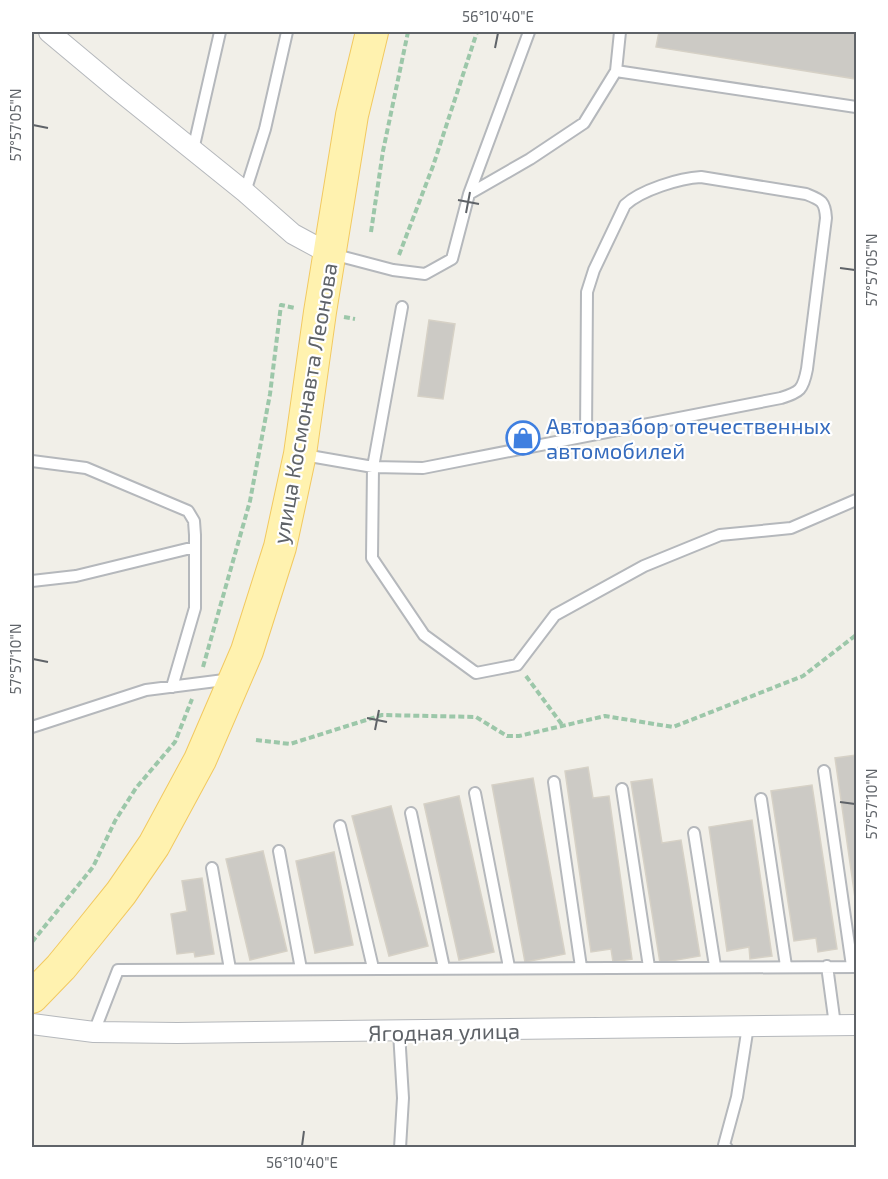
<svg xmlns="http://www.w3.org/2000/svg" width="888" height="1179" font-family="'Exo 2',sans-serif">
<style>
.building{fill:#cccac5;stroke:#d6d1c6;stroke-width:1.5}
.lines{fill:none;stroke-linecap:round;stroke-linejoin:round}
.service-casing{stroke:#b5b8bc;stroke-width:14}
.minor-casing{stroke:#b5b8bc;stroke-width:22}
.primary-casing{stroke:#f2c960;stroke-width:34}
.path{stroke:#9cc7a9;stroke-width:4;stroke-dasharray:6 3;stroke-linecap:butt}
.service{stroke:#fff;stroke-width:10}
.minor{stroke:#fff;stroke-width:20}
.primary{stroke:#fff2af;stroke-width:32}
.ticks{fill:none;stroke:#5f6368;stroke-width:2}
.labels{text-anchor:middle;dominant-baseline:central;stroke-width:4.5;stroke-linejoin:round;paint-order:stroke}
.street-label{font-size:22px;fill:#5f6368;stroke:#fff}
.shop-label{font-size:22px;fill:#366cbe;stroke:#fff;text-anchor:start}
.neatline{fill:none;stroke:#5f6368;stroke-width:2}
.ticks-label{font-size:15px;text-anchor:middle;fill:#5f6368}
</style>
<rect width="100%" height="100%" fill="#f1efe8"/>
<path class="building" d="M 659,32 L 856,32 L 856,79 L 656,47 Z
M 429,320 L 455,324 L 443,399 L 418,396 Z
M 856,755 L 856,905 L 835,758 Z
M 588,767 L 593,798 L 609,796 L 632,959 L 613,962 L 611,949 L 591,952 L 565,771 Z
M 533,778 L 565,954 L 525,962 L 492,785 Z
M 652,779 L 662,843 L 681,840 L 700,956 L 660,963 L 631,782 Z
M 812,785 L 837,949 L 818,952 L 816,938 L 794,941 L 771,791 Z
M 459,796 L 494,952 L 459,960 L 424,804 Z
M 391,806 L 428,946 L 389,956 L 352,816 Z
M 752,820 L 772,956 L 750,959 L 749,947 L 727,951 L 709,827 Z
M 263,851 L 287,951 L 250,960 L 226,859 Z
M 334,852 L 353,945 L 315,953 L 296,861 Z
M 202,878 L 214,954 L 195,957 L 194,952 L 177,954 L 171,914 L 187,911 L 182,881 Z"/>
<g class="lines">
<g class="service-casing">
<path id="service" d="M 620,32 L 616,71 L 856,107
M 193,150 L 220,32
M 245,192 L 265,129 L 287,32
M 469,194 L 529,32
M 332,254 L 393,270 L 425,274 L 452,259 L 469,194 L 530,159 L 584,123 L 616,71
M 402,307 L 373,467 L 372,558 L 424,635 L 476,673 L 517,665 L 555,615 L 644,566 L 720,535 L 791,528 L 856,500
M 304,455 L 373,467 L 423,468 L 781,398 C 800,392 803,390 807,369 L 826,218 C 825,201 821,200 806,194 L 701,177 C 680,178 641,190 625,205 L 594,270 L 587,292 L 586,436
M 32,461 L 86,468 L 188,511 L 194,521 L 195,535 L 195,608 L 172,687
M 32,581 L 76,576 L 195,547
M 32,727 L 146,690 L 232,679
M 824,771 L 852,966
M 554,782 L 581,967
M 622,789 L 649,967
M 475,793 L 509,967
M 761,799 L 786,966
M 411,813 L 444,968
M 340,826 L 373,968
M 694,833 L 715,966
M 279,851 L 301,969
M 212,868 L 230,969
M 827,966 L 835,1025
M 94,1032 L 118,970 L 856,967
M 399,1032 L 403,1098 L 400,1148
M 727,1148 L 724,1145 L 737,1097 L 748,1026"/>
</g>
<g class="minor-casing">
<path id="minor" d="M 49,32 L 116,88 L 245,192 L 293,234 L 330,254
M 32,1024 L 94,1032 L 177,1033 L 856,1025"/>
</g>
<g class="primary-casing">
<path id="primary" d="M 32,997 L 61,967 L 88,934 L 121,893 L 154,845 L 200,760 L 247,651 L 280,547 L 300,454 L 320,312 L 352,115 L 372,32"/>
</g>
<path class="path" d="M 371,232 L 383,151 L 408,32
M 399,255 L 433,166 L 477,32
M 344,317 L 355,319
M 203,667 L 250,501 L 270,394 L 281,305 L 295,308
M 526,676 L 563,726
M 256,740 L 290,744 L 382,715 L 476,717 L 507,736 L 519,736 L 605,716 L 673,727 L 803,676 L 856,635
M 32,942 L 93,867 L 115,821 L 136,788 L 175,742 L 192,699"/>
<use href="#service" class="service"/>
<use href="#minor" class="minor"/>
<use href="#primary" class="primary"/>
</g>
<path class="ticks" d="M 495,48 L 498,33M 33,125 L 48,128M 458,200 L 479,204M 466,213 L 470,192M 840,268 L 855,270M 33,659 L 48,662M 367,718 L 387,722M 375,730 L 379,710M 840,802 L 855,804M 302,1146 L 304,1131"/>
<defs>
<g id="shop-ring" transform="scale(1.725)"><circle r="9.5" fill="#fff" stroke="#3f7fe0" stroke-width="1.5"/><path d="M-5-2.5h2.3a2.7 3.5 0 0 1 5.4 0H5L5.5 6h-11ZM-1.5-2.5h3a1.5 2.3 0 0 0-3 0Z" fill="#3f7fe0"/></g>
</defs>
<g fill-rule="evenodd">
<use href="#shop-ring" x="523" y="438"/>
</g>
<g class="labels">
<g class="street-label">
<text transform="translate(304 403) rotate(-80)">улица Космонавта Леонова</text>
<text transform="translate(444 1031) rotate(-1)">Ягодная улица</text>
</g>
<g class="shop-label">
<text x="546" y="425">Авторазбор отечественных<tspan x="546" dy="25">автомобилей</tspan></text>
</g>
</g>
<rect width="888" height="1179" fill="none" stroke="#ffffff" stroke-width="66"/>
<rect x="33" y="33" width="822" height="1113" class="neatline"/>
<g class="ticks-label">
<text x="498" y="22">56°10'40"E</text>
<text transform="translate(16 125) rotate(-90)" y="5">57°57'05"N</text>
<text transform="translate(872 270) rotate(-90)" y="5">57°57'05"N</text>
<text transform="translate(16 659) rotate(-90)" y="5">57°57'10"N</text>
<text transform="translate(872 804) rotate(-90)" y="5">57°57'10"N</text>
<text x="302" y="1168">56°10'40"E</text>
</g>
</svg>
